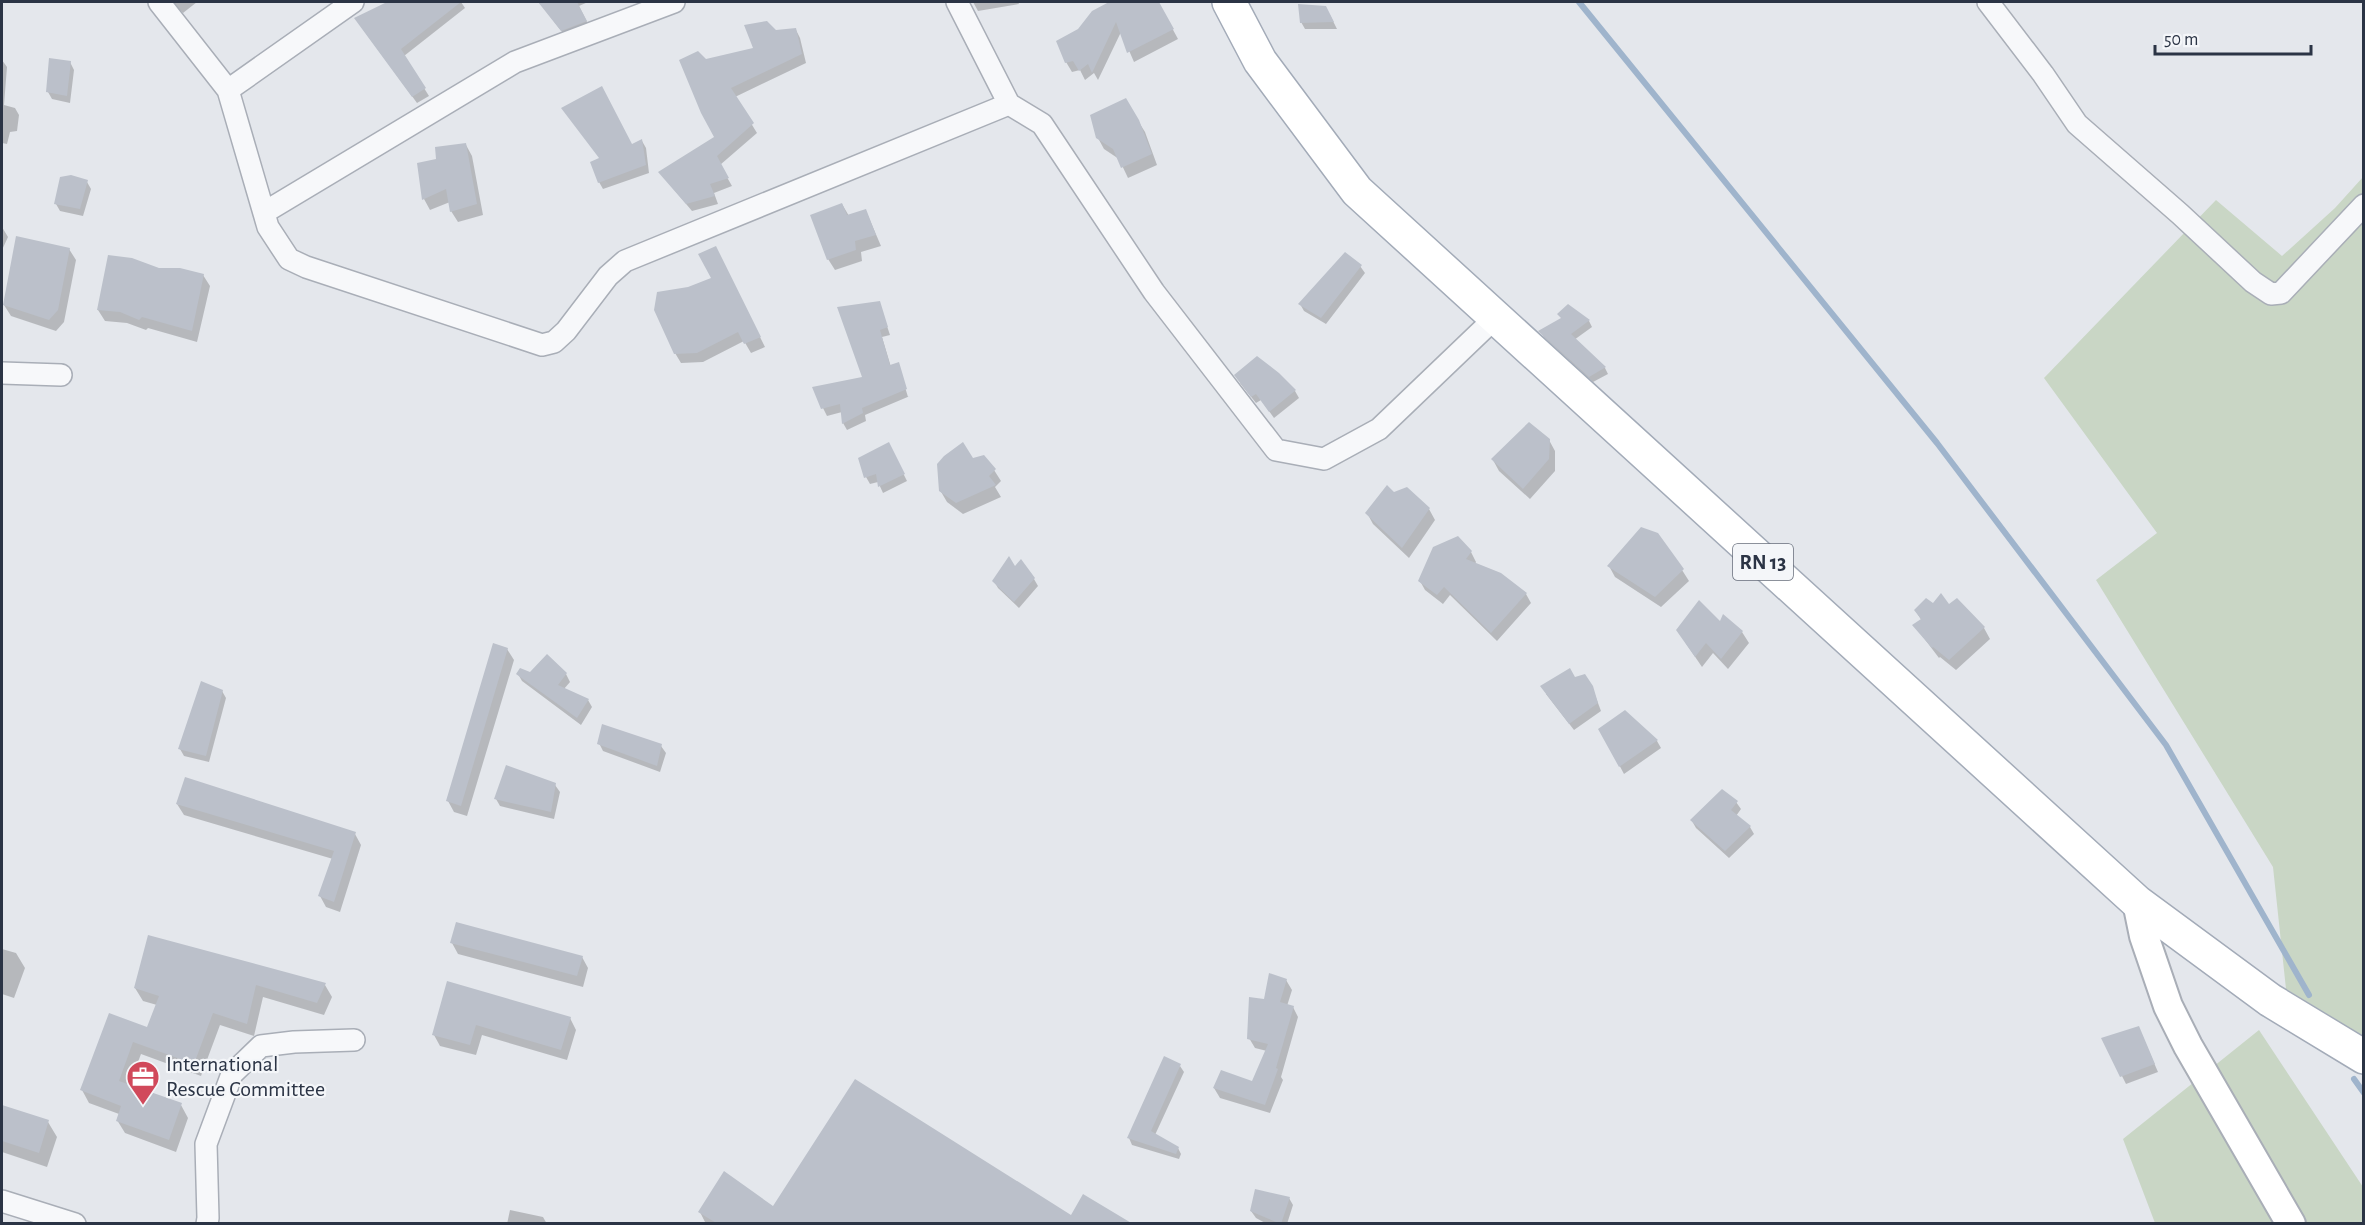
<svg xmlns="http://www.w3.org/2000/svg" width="2365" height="1225" font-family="'Alegreya Sans',sans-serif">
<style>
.green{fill:#c9d6c5}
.shadow{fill:#0003}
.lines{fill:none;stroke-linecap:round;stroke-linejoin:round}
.stream{stroke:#9fb4cc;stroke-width:6}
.building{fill:#bbc0ca}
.street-casing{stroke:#a9aeb7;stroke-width:24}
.secondary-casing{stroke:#a9aeb7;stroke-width:32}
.primary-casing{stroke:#a3abb8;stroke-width:36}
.street{stroke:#f7f8fa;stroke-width:21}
.secondary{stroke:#fff;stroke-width:28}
.primary{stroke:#fff;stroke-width:33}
.labels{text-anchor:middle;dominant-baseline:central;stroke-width:4.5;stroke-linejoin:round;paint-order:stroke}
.shield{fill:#f4f6f9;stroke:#676e7b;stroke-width:1.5}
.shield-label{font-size:21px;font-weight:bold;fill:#2b3445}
.poi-label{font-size:22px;fill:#2b3445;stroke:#f4f6f9;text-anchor:start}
</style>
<rect width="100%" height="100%" fill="#e4e7ec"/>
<path class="green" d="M 2363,177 L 2363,1036 L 2286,989 L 2273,867 L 2096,580 L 2157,533 L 2044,378 L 2216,200 L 2282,256 L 2335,208 Z
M 2259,1030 L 2363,1187 L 2363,1223 L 2155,1223 L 2123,1139 Z"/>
<path class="shadow" d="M 172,2 L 197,2 L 183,13 Z
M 395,2 L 461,2 L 465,8 L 404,56 L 429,96 L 417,103 L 360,25 L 375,11 Z
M 539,2 L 588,2 L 579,6 L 592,32 L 569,41 Z
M 973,2 L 1018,2 L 1019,4 L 978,11 Z
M 1115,2 L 1138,2 L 1140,5 L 1158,2 L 1178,39 L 1134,62 L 1121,32 L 1098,80 L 1094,73 L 1085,80 L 1080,70 L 1072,72 L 1066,62 L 1079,30 L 1095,11 Z
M 1330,15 L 1337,29 L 1305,29 L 1301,22 Z
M 796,30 L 800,38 L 806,63 L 735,97 L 757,133 L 720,165 L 732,186 L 714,193 L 718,204 L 692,211 L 660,173 L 716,138 L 705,61 L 755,49 L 775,32 Z
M 2,60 L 7,67 L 4,105 L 15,108 L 19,115 L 17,131 L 10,132 L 7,144 L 2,143 Z
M 70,62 L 74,70 L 70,103 L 52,99 L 48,92 Z
M 1125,100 L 1145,132 L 1157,165 L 1128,178 L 1119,159 L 1104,149 L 1098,138 Z
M 642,141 L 646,148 L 649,173 L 603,189 L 599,182 L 632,146 Z
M 466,145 L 472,156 L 483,215 L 458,222 L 451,211 L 450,202 L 430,210 L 424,199 L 419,164 L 438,160 Z
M 87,182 L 91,189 L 83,216 L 60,211 L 56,204 Z
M 842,204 L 849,216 L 866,211 L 881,246 L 861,252 L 862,261 L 835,270 L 828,259 Z
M 2,227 L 8,237 L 2,250 Z
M 69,249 L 76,260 L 64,322 L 56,331 L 11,316 L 4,305 Z
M 720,257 L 765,347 L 751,353 L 744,341 L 703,362 L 681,363 L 675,353 L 688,289 L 713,279 Z
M 1360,266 L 1365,273 L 1326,324 L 1304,311 L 1300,304 Z
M 158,269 L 203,275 L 210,286 L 197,342 L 148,328 L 146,330 L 127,323 L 105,321 L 98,310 Z
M 879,302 L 890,335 L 882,337 L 891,367 L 898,364 L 908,397 L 910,396 L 865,415 L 866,421 L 847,430 L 843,423 L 842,412 L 827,416 L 823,408 L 864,378 Z
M 1568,306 L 1589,321 L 1592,327 L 1574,340 L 1605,368 L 1608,374 L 1593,382 L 1544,337 L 1540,331 L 1562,319 Z
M 1240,383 L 1295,391 L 1299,398 L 1274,418 L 1261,400 L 1256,403 Z
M 1549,440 L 1555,451 L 1555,471 L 1530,499 L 1499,471 L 1493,460 Z
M 892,451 L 907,481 L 883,493 L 878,482 L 870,484 L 866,477 Z
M 972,460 L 994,470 L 1001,481 L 995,487 L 1001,497 L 963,514 L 947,502 L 940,490 Z
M 1429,509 L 1435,520 L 1409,558 L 1373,524 L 1367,513 Z
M 1457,537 L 1471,552 L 1476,562 L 1475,564 L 1526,594 L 1531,603 L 1497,641 L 1450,595 L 1443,604 L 1425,590 L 1420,581 Z
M 1609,566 L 1682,570 L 1689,581 L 1661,607 L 1615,577 Z
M 1034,579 L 1038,586 L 1019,608 L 998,588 L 994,581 Z
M 1957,600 L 1984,628 L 1990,639 L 1956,670 L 1940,657 L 1939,658 L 1914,625 L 1922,621 L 1915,610 L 1933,606 L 1949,606 Z
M 1724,616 L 1742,632 L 1749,643 L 1728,669 L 1713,653 L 1702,667 L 1685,642 L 1720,623 Z
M 507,649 L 514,660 L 467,816 L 454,812 L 448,801 Z
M 518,674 L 566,674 L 570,682 L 564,689 L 588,700 L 592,707 L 581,725 L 522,681 Z
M 1592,687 L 1601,711 L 1574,730 L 1546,694 Z
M 222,691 L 226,698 L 209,762 L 184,756 L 180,749 Z
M 1625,712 L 1657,741 L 1661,748 L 1624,774 L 1600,729 Z
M 599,743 L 661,746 L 666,753 L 660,772 L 603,751 Z
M 555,785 L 560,792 L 554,819 L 500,806 L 496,799 Z
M 1736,802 L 1741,809 L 1736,816 L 1750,827 L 1754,834 L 1729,858 L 1696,828 L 1692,821 Z
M 177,804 L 355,834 L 361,845 L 340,912 L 326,907 L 320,896 L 333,859 L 184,815 Z
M 149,937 L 325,985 L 332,997 L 324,1015 L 263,997 L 254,1036 L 220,1025 L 201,1076 L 141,1054 L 129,1086 L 181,1105 L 188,1118 L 176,1152 L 125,1133 L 117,1120 L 119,1114 L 89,1103 L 82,1090 L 110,1015 L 148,1029 L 157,1005 L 143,1001 L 135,988 Z
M 452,943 L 582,957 L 588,968 L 583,987 L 458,954 Z
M 2,949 L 16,953 L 25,968 L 14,998 L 2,994 Z
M 1286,980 L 1292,990 L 1287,1006 L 1293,1007 L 1298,1017 L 1281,1077 L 1283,1080 L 1270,1113 L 1220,1098 L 1214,1088 L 1253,1083 L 1267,1051 L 1255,1048 L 1249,1038 L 1265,1000 Z
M 448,983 L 570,1018 L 576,1030 L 567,1060 L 482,1035 L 476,1055 L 440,1046 L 434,1035 Z
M 2142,1035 L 2158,1072 L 2126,1084 L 2103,1038 Z
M 1180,1066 L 1184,1072 L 1155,1135 L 1178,1148 L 1181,1154 L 1179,1159 L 1132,1145 L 1129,1138 Z
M 2,1107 L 48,1122 L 57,1137 L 47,1167 L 2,1152 Z
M 1289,1198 L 1293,1205 L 1287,1224 L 1267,1224 L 1256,1218 L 1251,1211 Z
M 773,1208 L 1071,1217 L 1130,1224 L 706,1224 L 700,1212 Z
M 510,1210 L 543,1217 L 547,1224 L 507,1224 Z"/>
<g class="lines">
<path class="stream" d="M 1579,2 L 1937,443 L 2166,745 L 2309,995
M 2354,1079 L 2364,1093"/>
</g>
<path class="building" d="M 387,2 L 461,2 L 401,49 L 426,88 L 412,97 L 354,18 Z
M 538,2 L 577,2 L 587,21 L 561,31 Z
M 1109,2 L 1159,2 L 1174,29 L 1127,53 L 1116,22 L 1092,73 L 1088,64 L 1079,71 L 1073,61 L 1065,63 L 1056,41 L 1078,29 L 1092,11 Z
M 1298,4 L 1326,6 L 1334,22 L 1300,23 Z
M 767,21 L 776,30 L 796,28 L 802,54 L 731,88 L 754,123 L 717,156 L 729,178 L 710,184 L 715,196 L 686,204 L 658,172 L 714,137 L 701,113 L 679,60 L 698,51 L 706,59 L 753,48 L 744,25 Z
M 49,58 L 71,61 L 67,96 L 46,92 Z
M 602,86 L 632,144 L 642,139 L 646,165 L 598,183 L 590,162 L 599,158 L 561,108 Z
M 1126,98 L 1139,120 L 1152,154 L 1121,168 L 1113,149 L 1096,138 L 1090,115 Z
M 466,143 L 477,204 L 450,212 L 446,189 L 422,200 L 417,163 L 436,159 L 435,147 Z
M 71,175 L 88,180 L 80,209 L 54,204 L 60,177 Z
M 842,203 L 847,215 L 866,209 L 876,235 L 855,241 L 856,250 L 827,260 L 810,215 Z
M 16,236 L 70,248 L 58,310 L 49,320 L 3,305 Z
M 716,246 L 761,337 L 744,344 L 738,332 L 697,353 L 674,354 L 654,310 L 657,292 L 688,287 L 711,278 L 698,254 Z
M 1345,252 L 1362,265 L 1321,318 L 1298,304 Z
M 108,255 L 132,258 L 159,268 L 180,268 L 204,274 L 192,331 L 142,317 L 139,320 L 120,312 L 97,310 Z
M 880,301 L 888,327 L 880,330 L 890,365 L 899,362 L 907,389 L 862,408 L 863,413 L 842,424 L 840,404 L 821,409 L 812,387 L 862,377 L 837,307 Z
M 1568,304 L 1590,320 L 1571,334 L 1606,367 L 1589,377 L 1538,331 L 1561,318 L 1557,314 Z
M 1257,356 L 1279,373 L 1296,390 L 1269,412 L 1256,394 L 1251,397 L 1234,375 Z
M 1529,422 L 1550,439 L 1549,459 L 1523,489 L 1491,459 Z
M 889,442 L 905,474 L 878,487 L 876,474 L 864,478 L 858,458 Z
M 963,442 L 973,458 L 984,455 L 996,469 L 989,476 L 996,485 L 956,503 L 939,491 L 937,464 L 944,456 Z
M 1387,485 L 1394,492 L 1407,487 L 1430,508 L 1402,548 L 1365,513 Z
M 1641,527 L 1658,533 L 1684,569 L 1655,597 L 1607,566 Z
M 1458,536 L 1472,551 L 1466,559 L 1501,573 L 1527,593 L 1491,633 L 1444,587 L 1437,595 L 1418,581 L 1433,547 Z
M 1009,556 L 1015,566 L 1021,559 L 1035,578 L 1014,602 L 992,581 Z
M 1941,593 L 1949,604 L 1957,598 L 1985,627 L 1949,660 L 1933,647 L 1932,648 L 1912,625 L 1921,619 L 1914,610 L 1926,598 L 1933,603 Z
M 1699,600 L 1720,621 L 1723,614 L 1743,631 L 1721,659 L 1706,643 L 1695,657 L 1676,630 Z
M 493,643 L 508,648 L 461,806 L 446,801 Z
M 547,654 L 567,673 L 558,685 L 589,699 L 577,718 L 516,674 L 520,668 L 530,672 Z
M 1570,668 L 1575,677 L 1585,674 L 1593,686 L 1598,703 L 1569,724 L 1540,686 Z
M 201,681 L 223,690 L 206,756 L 178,749 Z
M 1625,710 L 1658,740 L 1619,767 L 1598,729 Z
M 602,724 L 662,744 L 657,766 L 597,744 Z
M 506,765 L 556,783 L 551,812 L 494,799 Z
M 185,777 L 356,832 L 334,902 L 318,896 L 334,851 L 176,804 Z
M 1722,789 L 1738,801 L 1731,810 L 1751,826 L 1725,851 L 1690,820 Z
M 456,922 L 583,956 L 577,976 L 450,943 Z
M 148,935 L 326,983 L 317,1003 L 256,985 L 247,1024 L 213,1013 L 194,1064 L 133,1042 L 119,1081 L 182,1103 L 169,1140 L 116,1121 L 121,1106 L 80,1090 L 109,1013 L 147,1027 L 159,996 L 134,988 Z
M 1269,973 L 1287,979 L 1280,1002 L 1294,1006 L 1276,1068 L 1278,1069 L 1265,1105 L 1213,1088 L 1221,1070 L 1252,1081 L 1268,1044 L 1247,1039 L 1249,997 L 1264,999 Z
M 447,981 L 571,1017 L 561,1050 L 476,1025 L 470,1045 L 432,1035 Z
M 2139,1026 L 2155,1064 L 2120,1077 L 2101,1038 Z
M 1164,1056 L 1181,1064 L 1151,1131 L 1179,1147 L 1176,1154 L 1127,1138 Z
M 855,1079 L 1071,1215 L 1083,1194 L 1133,1224 L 718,1224 L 698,1212 L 724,1171 L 773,1206 Z
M 2,1105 L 49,1120 L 39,1153 L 2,1141 Z
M 1255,1189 L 1290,1197 L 1281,1224 L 1250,1211 Z"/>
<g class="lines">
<g class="street-casing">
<path id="street" d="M 159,2 L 228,90 L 268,227 L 289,259 L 306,267 L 542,345 L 554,342 L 566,331 L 608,276 L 625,261 L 1009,104
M 957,2 L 1009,104 L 1042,124 L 1154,292 L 1276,450 L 1324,459 L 1379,429 L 1495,318
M 1988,2 L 2043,74 L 2077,124 L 2180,214 L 2253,282 L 2271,294 L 2281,293 L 2364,205
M 228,90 L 353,2
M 265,212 L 515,62 L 674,2
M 2,373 L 61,375
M 2,1201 L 75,1224
M 207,1224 L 208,1218 L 206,1144 L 232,1074 L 261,1046 L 294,1042 L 354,1040"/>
</g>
<g class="secondary-casing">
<path id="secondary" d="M 2137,902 L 2144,936 L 2168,1006 L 2188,1046 L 2291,1224"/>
</g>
<g class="primary-casing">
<path id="primary" d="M 1229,2 L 1260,61 L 1357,191 L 2137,902 L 2270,1000 L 2364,1057"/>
</g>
<use href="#street" class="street"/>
<use href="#secondary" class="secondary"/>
<use href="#primary" class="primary"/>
</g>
<defs>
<g id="office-pin" transform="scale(1.725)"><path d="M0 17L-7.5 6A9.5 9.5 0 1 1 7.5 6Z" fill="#d1495b" stroke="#f4f6f9"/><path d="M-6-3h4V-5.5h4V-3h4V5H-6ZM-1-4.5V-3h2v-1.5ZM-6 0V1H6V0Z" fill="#fff"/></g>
</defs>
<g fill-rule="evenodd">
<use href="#office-pin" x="143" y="1077"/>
</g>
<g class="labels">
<rect class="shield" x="1733" y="544" width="60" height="36" rx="4.5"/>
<g class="shield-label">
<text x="1763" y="562">RN 13</text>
</g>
<g class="poi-label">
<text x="166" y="1064">International<tspan x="166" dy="25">Rescue Committee</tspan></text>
</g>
</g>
<rect width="2365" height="1225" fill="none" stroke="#2b3445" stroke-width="6"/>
<path d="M2155 45v9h156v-9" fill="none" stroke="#2b3445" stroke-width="3"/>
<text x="2164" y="45" font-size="18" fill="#2b3445" stroke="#f4f6f9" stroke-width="4.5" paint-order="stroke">50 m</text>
</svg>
